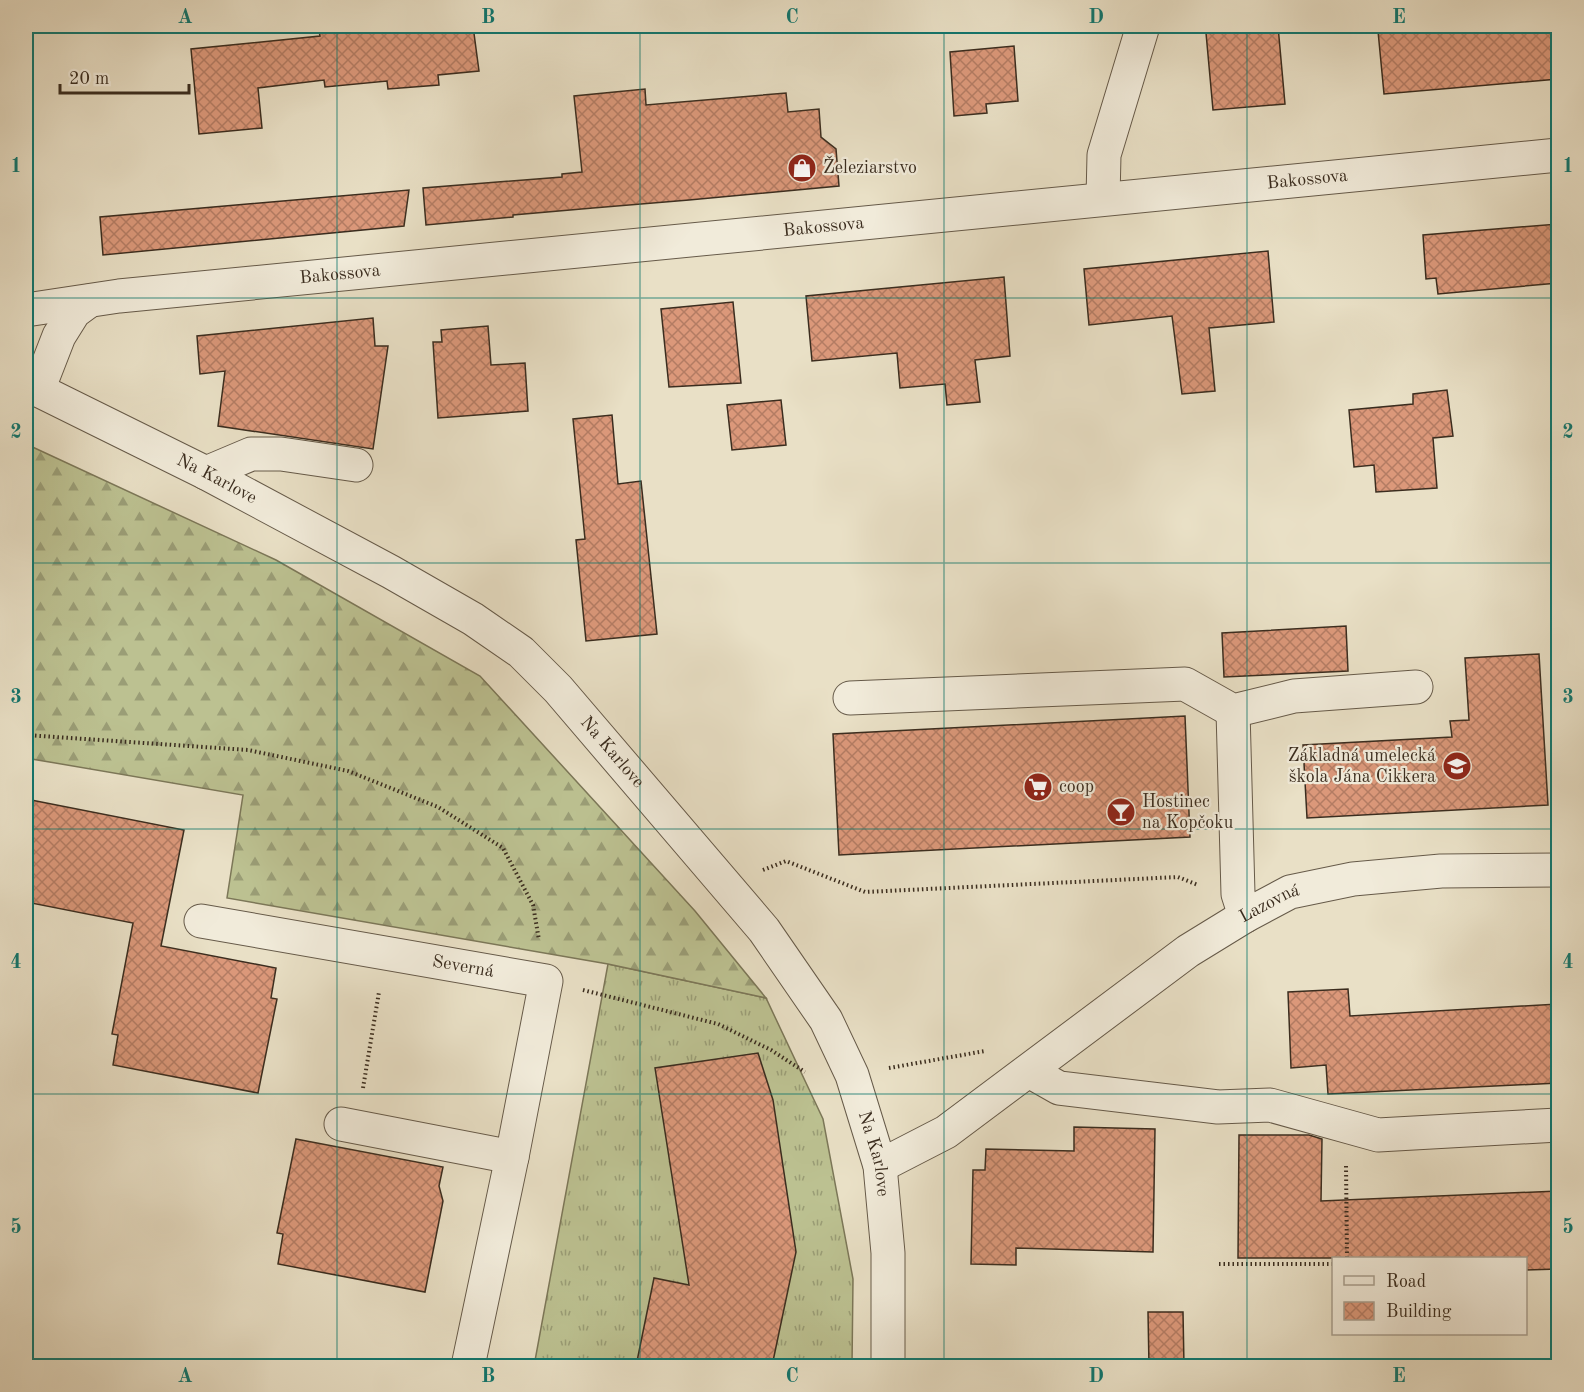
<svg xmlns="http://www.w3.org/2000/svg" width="1584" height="1392" font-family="'Old Standard TT',serif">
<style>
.grass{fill:url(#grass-tufts);stroke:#7c7758;stroke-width:1.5}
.forest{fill:url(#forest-firs);stroke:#7c7758;stroke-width:1.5}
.building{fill:url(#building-cross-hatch);stroke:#3b2d1f;stroke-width:1.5}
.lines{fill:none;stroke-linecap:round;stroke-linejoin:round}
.minor-casing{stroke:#665a49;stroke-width:35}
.path{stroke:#3b2d1f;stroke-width:4;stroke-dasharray:1.5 3;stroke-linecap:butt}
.minor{stroke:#f1ebda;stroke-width:33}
.grid{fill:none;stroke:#0f766e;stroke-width:1.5;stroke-opacity:0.55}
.labels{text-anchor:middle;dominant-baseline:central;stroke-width:4.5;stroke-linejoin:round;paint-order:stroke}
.poi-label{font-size:18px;fill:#3b2d1f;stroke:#f1ebda;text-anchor:start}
.street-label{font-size:18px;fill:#3b2d1f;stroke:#f1ebda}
.neatline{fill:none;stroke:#0f766e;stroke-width:2}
.grid-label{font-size:20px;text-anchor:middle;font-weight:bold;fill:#0f766e}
</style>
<defs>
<pattern id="grass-tufts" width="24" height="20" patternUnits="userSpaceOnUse" patternTransform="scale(1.5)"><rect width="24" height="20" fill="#bcc191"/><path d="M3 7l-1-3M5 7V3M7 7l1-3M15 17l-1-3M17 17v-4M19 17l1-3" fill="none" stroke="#9a9d76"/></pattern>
<pattern id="forest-firs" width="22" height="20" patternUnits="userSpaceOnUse" patternTransform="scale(1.5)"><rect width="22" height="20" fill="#bcc191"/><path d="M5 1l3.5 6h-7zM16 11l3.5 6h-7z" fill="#9a9d76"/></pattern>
<pattern id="building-cross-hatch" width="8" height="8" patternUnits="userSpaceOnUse" patternTransform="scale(1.5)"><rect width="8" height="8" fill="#db987a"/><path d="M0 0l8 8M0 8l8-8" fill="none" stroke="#b37c63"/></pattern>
</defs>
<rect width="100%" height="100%" fill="#e9e0c6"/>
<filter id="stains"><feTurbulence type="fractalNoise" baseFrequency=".00333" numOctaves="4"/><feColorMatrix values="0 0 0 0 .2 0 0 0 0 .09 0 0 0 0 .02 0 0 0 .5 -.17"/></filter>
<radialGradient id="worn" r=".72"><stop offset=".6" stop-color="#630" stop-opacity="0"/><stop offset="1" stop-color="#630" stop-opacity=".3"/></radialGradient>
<path class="grass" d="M 608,964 L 766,998 L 823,1119 L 853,1279 L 852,1366 L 534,1366 Z"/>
<path class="forest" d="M 26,444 L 276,560 L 480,676 L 695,911 L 766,998 L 608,964 L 227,898 L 243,795 L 26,758 Z"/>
<path class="building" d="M 318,26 L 473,26 L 479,71 L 438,75 L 439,85 L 388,89 L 387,81 L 325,87 L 324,80 L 258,88 L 262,128 L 199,134 L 191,49 L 320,36 Z
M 1278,26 L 1285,104 L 1213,110 L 1206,33 Z
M 1446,26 L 1558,26 L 1558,79 L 1384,94 L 1378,31 Z
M 1014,46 L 1018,101 L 986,104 L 987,113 L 954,116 L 950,52 Z
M 645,89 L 646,105 L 786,93 L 788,112 L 819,109 L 821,137 L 836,149 L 839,186 L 689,200 L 593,208 L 513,215 L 513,217 L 426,225 L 423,188 L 562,177 L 562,174 L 582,172 L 574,96 Z
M 409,190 L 404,226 L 103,255 L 100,217 Z
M 1558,224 L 1558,283 L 1438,294 L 1436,278 L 1426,279 L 1423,235 Z
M 1268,251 L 1274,322 L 1209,328 L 1215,391 L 1182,394 L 1172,316 L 1089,325 L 1084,269 Z
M 1004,277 L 1010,356 L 975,360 L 980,402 L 947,405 L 945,384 L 900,388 L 897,353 L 812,361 L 806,296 Z
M 733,302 L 741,383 L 669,387 L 661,309 Z
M 373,318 L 375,346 L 388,346 L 373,449 L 218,426 L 225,371 L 200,374 L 197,336 Z
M 488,326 L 491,365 L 525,363 L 528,411 L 438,418 L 433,342 L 442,342 L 441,330 Z
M 1447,390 L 1453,436 L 1433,438 L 1437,488 L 1376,492 L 1374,465 L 1354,467 L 1349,410 L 1413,404 L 1413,394 Z
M 781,400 L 786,445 L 732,450 L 727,405 Z
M 612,415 L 618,484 L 641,481 L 657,634 L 586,641 L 576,540 L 585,539 L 573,419 Z
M 1346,626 L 1348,671 L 1224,677 L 1222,633 Z
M 1539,654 L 1548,805 L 1307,818 L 1303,745 L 1452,737 L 1450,721 L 1469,720 L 1465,658 Z
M 1185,716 L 1190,837 L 839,855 L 833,734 Z
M 26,799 L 184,830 L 161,946 L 276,968 L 271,998 L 277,999 L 258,1093 L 113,1065 L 118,1035 L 112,1034 L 133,923 L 26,902 Z
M 1348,989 L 1350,1016 L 1558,1004 L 1558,1083 L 1328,1094 L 1326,1065 L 1291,1068 L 1288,992 Z
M 758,1053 L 773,1100 L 796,1252 L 772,1366 L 636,1366 L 654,1278 L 689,1285 L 655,1068 Z
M 1074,1127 L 1155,1129 L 1153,1252 L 1016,1248 L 1016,1265 L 971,1264 L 973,1170 L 985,1170 L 986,1149 L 1074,1151 Z
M 1239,1135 L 1309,1135 L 1322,1139 L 1321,1201 L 1558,1191 L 1558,1269 L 1526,1270 L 1526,1258 L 1238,1258 Z
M 296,1139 L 443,1167 L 439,1186 L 443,1201 L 425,1292 L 278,1264 L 283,1234 L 277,1233 Z
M 1148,1312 L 1183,1312 L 1184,1366 L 1149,1366 Z"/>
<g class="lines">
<g class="minor-casing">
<g id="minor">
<path d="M 1103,198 L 1104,155 L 1143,26"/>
<path id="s1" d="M 26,310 L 119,296 L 1558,155"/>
<path id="s2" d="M 26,384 L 206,473 L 391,572 L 473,619 L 521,652 L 558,689 L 764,930 L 826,1020 L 852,1075 L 880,1166 L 888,1253 L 888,1366"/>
<path d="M 38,390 L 59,336 L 74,312 L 89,301"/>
<path d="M 206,473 L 251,454 L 281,454 L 356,465"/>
<path d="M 850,698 L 1185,684 L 1233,711 L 1294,696 L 1416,687"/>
<path d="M 1233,711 L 1238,894 L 1245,916"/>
<path id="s3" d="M 201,921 L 546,981 L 512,1157 L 468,1366"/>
<path d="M 1029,1071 L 1059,1088 L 1218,1107 L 1270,1105 L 1378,1135 L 1558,1125"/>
<path d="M 341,1124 L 512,1157"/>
<path id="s4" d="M 880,1166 L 946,1132 L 1188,951 L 1245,916 L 1290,892 L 1353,879 L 1441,871 L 1558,870"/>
</g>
</g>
<path class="path" d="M 26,735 L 248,750 L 348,771 L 438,807 L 503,848 L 533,905 L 539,940
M 763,870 L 786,861 L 865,892 L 1178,877 L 1198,885
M 583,990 L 718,1024 L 771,1050 L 805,1072
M 889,1068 L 985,1051
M 363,1088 L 379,992
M 1346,1166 L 1347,1258
M 1219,1264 L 1334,1264"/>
<use href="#minor" class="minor"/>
</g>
<path class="grid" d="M 337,26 L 337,1366M 640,26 L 640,1366M 944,26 L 944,1366M 1247,26 L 1247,1366M 26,298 L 1558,298M 26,563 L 1558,563M 26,829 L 1558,829M 26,1094 L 1558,1094"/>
<defs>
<g id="shop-disc" transform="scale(1.5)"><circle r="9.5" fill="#8f2418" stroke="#f1ebda"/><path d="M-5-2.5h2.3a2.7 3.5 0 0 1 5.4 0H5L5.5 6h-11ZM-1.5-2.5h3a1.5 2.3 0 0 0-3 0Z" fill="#fff"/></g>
<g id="school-disc" transform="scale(1.5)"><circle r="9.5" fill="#8f2418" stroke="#f1ebda"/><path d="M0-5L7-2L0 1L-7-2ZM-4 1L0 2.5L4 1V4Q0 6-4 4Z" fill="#fff"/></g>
<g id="supermarket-disc" transform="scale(1.5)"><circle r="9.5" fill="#8f2418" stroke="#f1ebda"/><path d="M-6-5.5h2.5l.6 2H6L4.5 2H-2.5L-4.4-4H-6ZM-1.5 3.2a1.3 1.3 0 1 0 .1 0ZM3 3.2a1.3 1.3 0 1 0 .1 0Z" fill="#fff"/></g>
<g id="bar-disc" transform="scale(1.5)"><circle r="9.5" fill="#8f2418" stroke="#f1ebda"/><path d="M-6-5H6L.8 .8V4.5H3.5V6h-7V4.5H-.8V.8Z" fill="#fff"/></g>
</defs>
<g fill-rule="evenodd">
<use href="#shop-disc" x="802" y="168"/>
<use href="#school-disc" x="1457" y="766"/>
<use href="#supermarket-disc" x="1038" y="787"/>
<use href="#bar-disc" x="1121" y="812"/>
</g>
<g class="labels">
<g class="poi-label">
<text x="823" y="168">Železiarstvo</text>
<text x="1436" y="756" text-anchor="end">Základná umelecká<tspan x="1436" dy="21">škola Jána Cikkera</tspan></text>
<text x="1059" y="787">coop</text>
<text x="1142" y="802">Hostinec<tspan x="1142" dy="21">na Kopčoku</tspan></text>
</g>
<g class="street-label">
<text stroke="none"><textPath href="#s1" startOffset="1288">Bakossova</textPath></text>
<text stroke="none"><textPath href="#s1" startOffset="802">Bakossova</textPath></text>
<text stroke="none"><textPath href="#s1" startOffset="316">Bakossova</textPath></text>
<text stroke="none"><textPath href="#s2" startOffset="213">Na Karlove</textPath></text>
<text stroke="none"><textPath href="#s2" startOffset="699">Na Karlove</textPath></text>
<text stroke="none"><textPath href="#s4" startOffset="471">Lazovná</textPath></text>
<text stroke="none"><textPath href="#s3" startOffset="266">Severná</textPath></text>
<text stroke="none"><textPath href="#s2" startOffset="1185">Na Karlove</textPath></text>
</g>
</g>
<rect width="1584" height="1392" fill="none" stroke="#e9e0c6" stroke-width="66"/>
<rect x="1332" y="1257" width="195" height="78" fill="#f1ebda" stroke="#a89f8f" stroke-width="1.5"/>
<rect x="1344" y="1276" width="30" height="9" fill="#f1ebda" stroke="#a89f8f" stroke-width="1.5"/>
<text x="1386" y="1287" font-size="18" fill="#3b2d1f">Road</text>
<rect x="1344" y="1302" width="30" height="18" fill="url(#building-cross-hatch)" stroke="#a89f8f" stroke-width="1.5"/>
<text x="1386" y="1317" font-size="18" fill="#3b2d1f">Building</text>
<path d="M60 84v9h129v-9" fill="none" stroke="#3b2d1f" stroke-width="3"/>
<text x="69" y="84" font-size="18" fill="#3b2d1f" stroke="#f1ebda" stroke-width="4.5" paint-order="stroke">20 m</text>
<rect x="33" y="33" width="1518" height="1326" class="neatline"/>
<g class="grid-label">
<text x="185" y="23">A</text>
<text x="488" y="23">B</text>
<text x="792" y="23">C</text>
<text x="1096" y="23">D</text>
<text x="1399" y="23">E</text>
<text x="16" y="172">1</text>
<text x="1568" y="172">1</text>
<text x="16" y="438">2</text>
<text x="1568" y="438">2</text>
<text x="16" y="703">3</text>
<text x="1568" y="703">3</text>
<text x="16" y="968">4</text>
<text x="1568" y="968">4</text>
<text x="16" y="1233">5</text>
<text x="1568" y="1233">5</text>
<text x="185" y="1382">A</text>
<text x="488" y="1382">B</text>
<text x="792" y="1382">C</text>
<text x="1096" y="1382">D</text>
<text x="1399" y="1382">E</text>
</g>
<rect width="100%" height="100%" filter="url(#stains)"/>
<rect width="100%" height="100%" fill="url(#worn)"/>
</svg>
